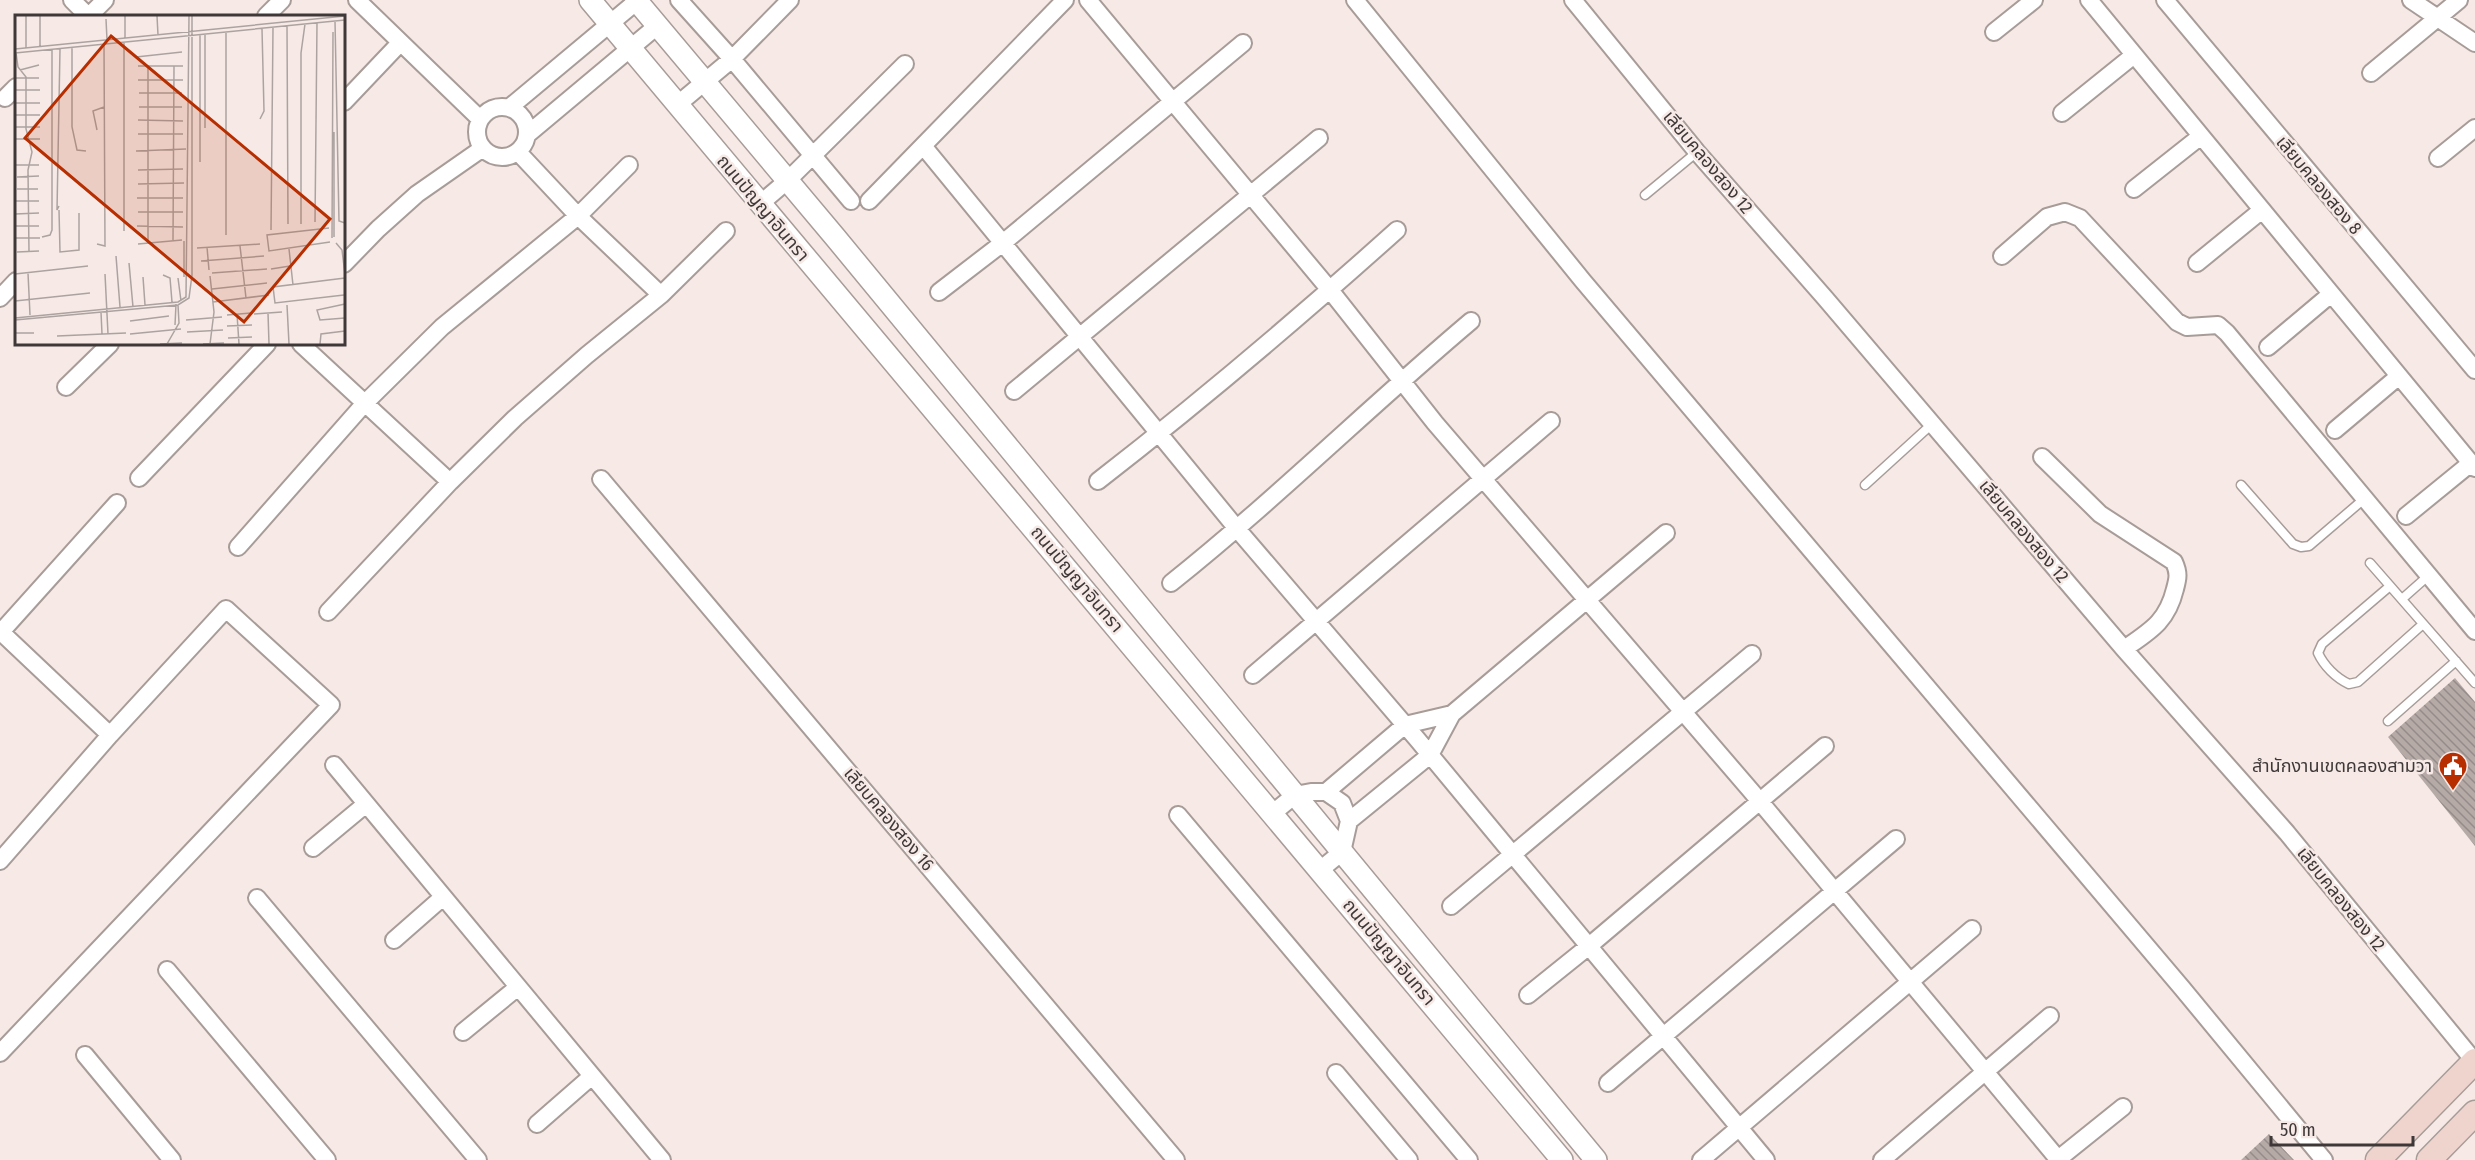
<svg xmlns="http://www.w3.org/2000/svg" width="2475" height="1160" font-family="'Fira Sans Condensed','Noto Sans Thai',sans-serif">
<style>
.building{fill:url(#building-back-hatch)}
.lines{fill:none;stroke-linecap:round;stroke-linejoin:round}
.service-casing{stroke:#a89c98;stroke-width:11}
.minor-casing{stroke:#a89c98;stroke-width:20}
.tertiary-casing{stroke:#a89c98;stroke-width:24}
.secondary-casing{stroke:#a89c98;stroke-width:27}
.service{stroke:#fff;stroke-width:8}
.minor{stroke:#fff;stroke-width:16}
.tertiary{stroke:#fff;stroke-width:21}
.secondary{stroke:#efd4ce;stroke-width:24}
.labels{text-anchor:middle;dominant-baseline:central;stroke-width:5;stroke-linejoin:round;paint-order:stroke}
.street-label{font-size:18px;fill:#3e3938;stroke:#f6e9e6}
.poi-label{font-size:18px;fill:#3e3938;stroke:#f6e9e6;text-anchor:end}
.inset-road{fill:none;stroke:#aca3a0;stroke-width:1.5}
.view{fill:#b72e00;fill-opacity:0.15;stroke:#b72e00;stroke-width:3}
.inset-edge{fill:none;stroke:#3e3938;stroke-width:3}
</style>
<defs>
<pattern id="building-back-hatch" width="6" height="6" patternUnits="userSpaceOnUse" patternTransform="scale(1.5)"><rect width="6" height="6" fill="#b6aaa7"/><path d="M-1 5l2 2M0 0l6 6M5-1l2 2" fill="none" stroke="#958b89"/></pattern>
</defs>
<rect width="100%" height="100%" fill="#f6e9e6"/>
<path class="building" d="M 2455,678 L 2475,702 L 2475,846 L 2388,737 Z
M 2269,1134 L 2294,1160 L 2241,1160 Z"/>
<g class="lines">
<g class="service-casing">
<path id="service" d="M 1645,195 L 1697,152
M 1865,485 L 1932,424
M 2241,485 L 2293,544 L 2301,547 L 2309,546 L 2364,499
M 2370,563 L 2475,683
M 2390,586 L 2322,644 L 2318,653 C 2324,666 2336,678 2349,684 L 2358,682 L 2423,624
M 2402,599 L 2428,576
M 2388,721 L 2456,661"/>
</g>
<g class="minor-casing">
<path id="minor" d="M 72,0 L 88,16
M 357,0 L 480,119
M 679,0 L 732,59 L 851,201
M 1088,0 L 1330,290 L 1435,423 L 1752,792 L 2058,1159
M 1355,0 L 1583,281 L 2182,988 L 2324,1160
M 1573,0 L 1697,152 L 1825,298 L 2124,649 L 2287,833 L 2475,1062
M 2089,0 L 2475,468
M 2165,0 L 2475,370
M 2411,0 L 2475,43
M 89,16 L 105,0
M 266,16 L 282,0
M 1994,32 L 2034,0
M 2371,73 L 2459,0
M 5,98 L 16,87
M 344,102 L 400,43
M 677,105 L 732,59 L 790,0
M477 132a25 25 0 1 1 50 0a25 25 0 1 1-50 0Z
M 510,107 L 637,1
M 2062,113 L 2134,55
M 528,134 L 657,26
M 924,147 L 1238,530 L 1417,739 L 1766,1160
M 518,152 L 578,216 L 661,295
M 2438,158 L 2475,128
M 2134,189 L 2201,136
M 869,201 L 1065,0
M 760,204 L 788,180 L 905,64
M 2002,256 L 2047,217 L 2065,212 L 2080,218 L 2177,322 L 2187,327 L 2218,325 L 2227,333 L 2475,631
M 2197,263 L 2262,210
M 344,264 L 378,229 L 417,194 L 483,148
M 939,292 L 1004,242 L 1243,43
M 0,298 L 16,281
M 301,344 L 450,482
M 2268,347 L 2331,294
M 66,387 L 110,344
M 1014,391 L 1319,138
M 2335,430 L 2399,376
M 2042,457 L 2100,514 L 2174,562 C 2179,573 2178,578 2175,589 C 2167,622 2150,631 2124,649
M 139,478 L 267,344
M 601,479 L 1176,1160
M 1098,481 C 1201,401 1300,317 1397,230
M 2406,516 L 2471,463
M 238,547 L 364,404 L 442,327 L 578,216 L 629,165
M 1171,583 C 1275,500 1369,407 1471,321
M 328,612 L 450,482 L 515,418 L 587,355 L 661,295 L 726,231
M 0,631 L 110,735
M 1,632 L 117,503
M 1253,675 L 1551,421
M 334,765 L 662,1160
M 1326,792 L 1405,725 L 1452,714
M 1273,813 L 1295,795 L 1311,792 L 1326,792 L 1342,803 L 1349,821 L 1342,852 L 1320,870
M 1178,815 L 1469,1160
M 1349,821 L 1430,755 L 1452,714 L 1666,533
M 313,848 L 366,804
M 0,861 L 110,735 L 226,609 L 331,705 L 0,1053
M 257,898 L 478,1160
M 1451,906 L 1752,654
M 394,940 L 443,897
M 167,970 L 327,1160
M 1528,995 L 1589,946 L 1825,746
M 463,1032 L 518,987
M 85,1055 L 172,1160
M 1336,1073 L 1409,1160
M 1608,1083 L 1896,839
M 537,1124 L 592,1076
M 1701,1160 L 1972,929
M 1882,1160 L 2050,1016
M 2057,1160 L 2123,1107"/>
</g>
<g class="tertiary-casing">
<path id="tertiary" d="M 590,0 L 1562,1160
M 636,0 L 835,237 L 1596,1160"/>
</g>
<g class="secondary-casing">
<path id="secondary" d="M 2378,1160 L 2475,1061
M 2429,1160 L 2475,1113"/>
</g>
<use href="#service" class="service"/>
<use href="#minor" class="minor"/>
<use href="#tertiary" class="tertiary"/>
<use href="#secondary" class="secondary"/>
</g>
<defs>
<g id="civic-pin" transform="scale(1.5)"><path d="M0 17L-7.5 6A9.5 9.5 0 1 1 7.5 6Z" fill="#b72e00" stroke="#f6e9e6"/><path d="M-.6-6.5H3V-4.5H.6V-3L4-1V1h2V6H-6V1h2V-1L-.6-3ZM-1.2 2.5V6h2.4V2.5Z" fill="#fff"/></g>
</defs>
<g fill-rule="evenodd">
<use href="#civic-pin" x="2453" y="766"/>
</g>
<g class="labels">
<g class="street-label">
<text transform="translate(1708 162) rotate(50)">เลียบคลองสอง 12</text>
<text transform="translate(2319 185) rotate(50)">เลียบคลองสอง 8</text>
<text transform="translate(763 208) rotate(50)">ถนนปัญญาอินทรา</text>
<text transform="translate(2024 531) rotate(50)">เลียบคลองสอง 12</text>
<text transform="translate(1077 579) rotate(50)">ถนนปัญญาอินทรา</text>
<text transform="translate(889 819) rotate(50)">เลียบคลองสอง 16</text>
<text transform="translate(2341 899) rotate(51)">เลียบคลองสอง 12</text>
<text transform="translate(1389 952) rotate(50)">ถนนปัญญาอินทรา</text>
</g>
<g class="poi-label">
<text x="2432" y="766">สำนักงานเขตคลองสามวา</text>
</g>
</g>
<g transform="translate(15 15)">
<rect width="330" height="330" fill="#f6e9e6"/>
<path class="inset-road" d="M 11,1 L 11,33M 25,1 L 25,31M 110,1 L 110,23M 142,1 L 143,20M 91,4 L 92,25M 320,6 L 324,206 L 330,208M 272,11 L 273,209M 211,17 L 211,220M 190,19 L 190,113M 185,20 L 185,147M 57,32 L 57,112 L 62,135 L 71,136M 0,34 L 330,1M 0,38 L 330,5M 1,38 L 3,52 L 11,62 L 11,114 L 17,137 L 13,155 L 14,237M 121,42 L 167,37M 123,51 L 168,51M 5,55 L 24,50M 0,63 L 24,63M 123,65 L 168,65M 0,75 L 25,75M 124,78 L 167,78M 0,88 L 25,88M 124,92 L 167,92M 0,100 L 25,100M 245,104 L 249,96 L 247,14M 123,105 L 168,106M 0,112 L 25,112M 82,115 L 78,96 L 89,92M 319,117 L 319,222M 123,119 L 168,119M 0,124 L 25,124M 121,136 L 171,134M 1,150 L 24,150M 123,155 L 168,154M 2,162 L 24,161M 123,169 L 169,168M 2,174 L 23,174M 122,183 L 168,183M 0,186 L 24,186M 44,191 L 42,195 L 45,34M 44,195 L 45,237 L 64,235 L 64,198M 123,197 L 168,197M 0,199 L 24,198M 300,207 L 302,8M 286,209 L 286,38 L 290,9M 1,211 L 24,211M 122,211 L 168,212M 314,213 L 252,220 L 254,236 L 315,227M 256,215 L 258,13M 109,216 L 109,27M 27,222 L 35,220 L 37,215 L 37,34M 1,223 L 25,223M 317,223 L 318,17M 158,225 L 159,51M 169,226 L 169,262M 133,228 L 133,52M 321,228 L 327,235 L 330,259M 82,229 L 90,231 L 89,29M 123,229 L 167,225M 225,231 L 231,283M 192,232 L 194,255M 182,233 L 245,229M 274,234 L 278,270M 2,237 L 24,236M 101,241 L 105,292M 186,246 L 249,241M 114,248 L 118,292M 256,254 L 275,251M 13,258 L 15,300M 197,258 L 252,254M 0,259 L 73,251M 90,259 L 93,319M 148,260 L 155,263 L 157,287M 128,262 L 130,290M 163,263 L 166,286M 197,274 L 252,268M 329,280 L 260,288 L 258,272 L 330,263M 0,286 L 75,278M 198,287 L 254,280M 330,289 L 302,295 L 305,305 L 330,303M 272,290 L 274,329M 86,297 L 87,319M 253,298 L 254,329M 222,299 L 224,329M 239,299 L 267,297M 212,300 L 236,298M 0,303 L 163,287 L 171,282 L 174,1M 0,305 L 163,290 L 174,283 L 177,260 L 177,1M 171,305 L 207,302M 115,306 L 154,301M 160,310 L 161,289M 212,311 L 237,310M 172,317 L 208,315M 0,318 L 19,318M 115,319 L 166,314M 42,321 L 111,318M 213,323 L 237,322M 145,329 L 167,328M 152,329 L 164,308 L 163,290M 188,329 L 209,328M 195,329 L 199,297 L 195,261M 305,329 L 306,319 L 330,316"/>
<path class="view" d="M 96,21 L 315,204 L 229,307 L 10,123 Z"/>
<rect width="330" height="330" class="inset-edge"/>
</g>
<path d="M2271 1136v9h142v-9" fill="none" stroke="#3e3938" stroke-width="3"/>
<text x="2280" y="1136" font-size="18" fill="#3e3938" stroke="#f6e9e6" stroke-width="4.5" paint-order="stroke">50 m</text>
</svg>
